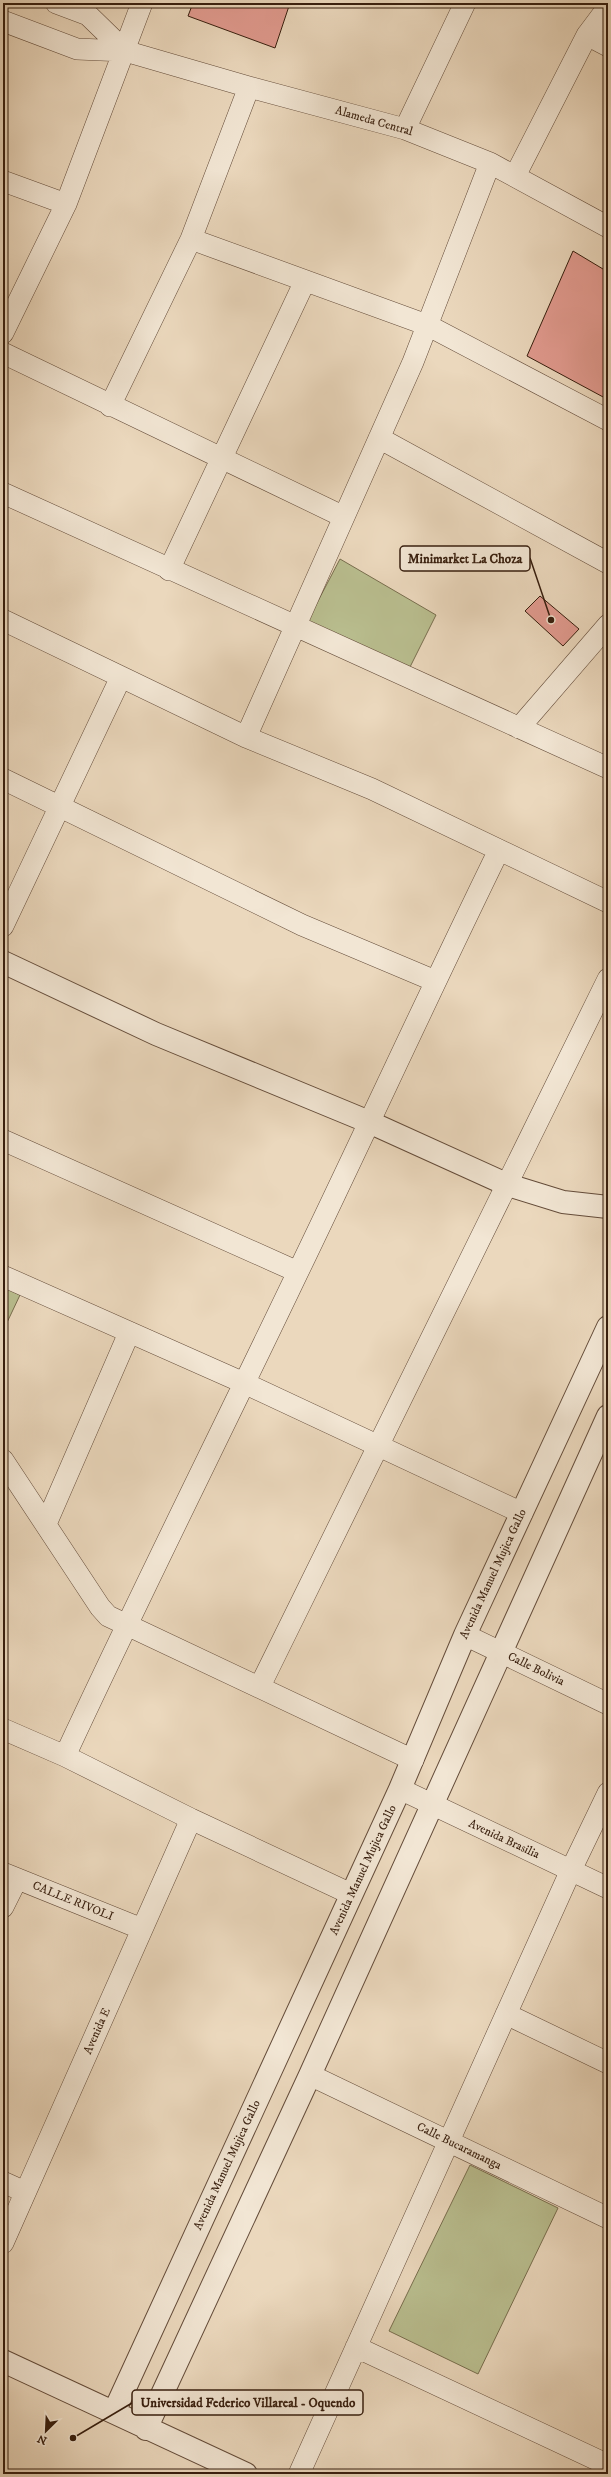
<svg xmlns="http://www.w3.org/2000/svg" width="611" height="2477" font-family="'IM FELL DW Pica',serif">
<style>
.green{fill:#b9be8f;stroke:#786e4e}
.building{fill:#e29b90;stroke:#371e0e}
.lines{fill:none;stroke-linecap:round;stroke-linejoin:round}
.minor-casing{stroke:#644c3a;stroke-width:22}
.tertiary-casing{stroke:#644c3a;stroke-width:24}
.minor{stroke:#f2e6d4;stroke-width:21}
.tertiary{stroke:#f2e6d4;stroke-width:22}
.labels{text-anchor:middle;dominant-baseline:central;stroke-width:3;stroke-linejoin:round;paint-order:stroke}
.street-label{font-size:12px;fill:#371e0e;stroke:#f2e6d4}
.leader{fill:none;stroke:#371e0e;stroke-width:1.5}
.callout-dot{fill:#371e0e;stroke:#f2e6d4;stroke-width:1.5}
.callout{fill:#f2e6d4;stroke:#371e0e;stroke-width:1.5}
.callout-label{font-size:13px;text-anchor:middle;font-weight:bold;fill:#371e0e}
</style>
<rect width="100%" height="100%" fill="#ebd8bd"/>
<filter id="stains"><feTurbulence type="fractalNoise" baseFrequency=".005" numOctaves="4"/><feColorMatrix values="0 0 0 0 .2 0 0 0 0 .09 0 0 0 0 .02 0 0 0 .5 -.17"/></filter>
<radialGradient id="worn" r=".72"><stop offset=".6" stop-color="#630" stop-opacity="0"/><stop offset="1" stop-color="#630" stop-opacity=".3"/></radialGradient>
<path class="green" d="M 340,559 L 436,615 L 408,671 L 306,624 Z
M 3,1287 L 20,1295 L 3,1331 Z
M 470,2165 L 558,2208 L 478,2374 L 389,2331 Z"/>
<path class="building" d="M 193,3 L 290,3 L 275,48 L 188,16 Z
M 573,251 L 608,272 L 608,392 L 605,398 L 527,356 Z
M 540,596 L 579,629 L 563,646 L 525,611 Z"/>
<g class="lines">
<g class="minor-casing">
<path id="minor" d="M 56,3 L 88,15 L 125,51
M 3,21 L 77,49 L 125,51 L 249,87 L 405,129 L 490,163 L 608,227
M 587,35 L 608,46
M 405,129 L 465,3
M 515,176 L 587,35 L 608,7
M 3,181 L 66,204
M 191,239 L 427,325 L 608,420
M 3,333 L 66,204 L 142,3
M 3,353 L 344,517
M 110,406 L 191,239 L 249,87
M 379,438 L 608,563
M 3,493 L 608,768
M 169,570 L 305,281
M 3,620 L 246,737 L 372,789 L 608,902
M 519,728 L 608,625
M 246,737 L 413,362 L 490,163
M 3,779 L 302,925 L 435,981
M 3,926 L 121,677
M 3,1140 L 298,1272
M 3,1276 L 244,1383 L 522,1513
M 3,1460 L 100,1607 L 108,1616 L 413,1760
M 46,1524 L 129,1333
M 465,1635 L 608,1704
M 260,1686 L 608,979
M 3,1729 L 65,1756 L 191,1819 L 351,1894
M 65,1756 C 140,1594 220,1435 297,1274 C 365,1133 430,991 499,850
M 400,1789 L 608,1888
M 3,1873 L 142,1929
M 3,1907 L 17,1879
M 506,2014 L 608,2063
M 310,2075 L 608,2218
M 3,2182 L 25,2192
M 3,2243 L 191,1819
M 356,2347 L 608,2465
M 299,2474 L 571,1870 L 608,1793"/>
</g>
<g class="tertiary-casing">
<path id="tertiary" d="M 3,962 L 156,1034 L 369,1122 L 508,1185 L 563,1202 L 608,1207
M 3,2361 L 246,2474
M 114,2412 L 400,1789 L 465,1635 L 608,1327
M 146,2429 L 310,2075 L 608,1416"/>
</g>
<use href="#minor" class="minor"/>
<use href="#tertiary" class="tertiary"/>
</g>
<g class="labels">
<g class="street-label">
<text transform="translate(374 121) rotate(16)">Alameda Central</text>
<text transform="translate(493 1574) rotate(-65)">Avenida Manuel Mujica Gallo</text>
<text transform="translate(536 1669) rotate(26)">Calle Bolivia</text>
<text transform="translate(504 1839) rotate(25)">Avenida Brasilia</text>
<text transform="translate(363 1870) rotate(-65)">Avenida Manuel Mujica Gallo</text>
<text transform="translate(73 1901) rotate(22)">CALLE RIVOLI</text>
<text transform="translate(97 2031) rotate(-66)">Avenida E</text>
<text transform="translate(459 2146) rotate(26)">Calle Bucaramanga</text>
<text transform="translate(227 2165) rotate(-65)">Avenida Manuel Mujica Gallo</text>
</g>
</g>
<path class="leader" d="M551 620L530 558M73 2438L132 2403"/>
<g class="callout-dot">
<circle cx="551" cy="620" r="4"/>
<circle cx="73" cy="2438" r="4"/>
</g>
<g class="callout">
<rect x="400" y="546" width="130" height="25" rx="4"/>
<rect x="132" y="2390" width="231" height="25" rx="4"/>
</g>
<g class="callout-label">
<text x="465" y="563">Minimarket La Choza</text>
<text x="248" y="2407">Universidad Federico Villareal - Oquendo</text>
</g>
<rect width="611" height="2477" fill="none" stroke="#ebd8bd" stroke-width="16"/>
<rect x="4" y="4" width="603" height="2469" fill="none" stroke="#371e0e" stroke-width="2"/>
<rect x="8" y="8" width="595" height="2461" fill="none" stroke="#371e0e"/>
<g transform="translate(46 2431) rotate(204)" stroke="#f2e6d4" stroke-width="3" paint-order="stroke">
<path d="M0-3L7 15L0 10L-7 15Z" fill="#371e0e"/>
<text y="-6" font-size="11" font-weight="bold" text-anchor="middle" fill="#371e0e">N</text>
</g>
<rect width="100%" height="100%" filter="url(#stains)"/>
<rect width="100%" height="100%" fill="url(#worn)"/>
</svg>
